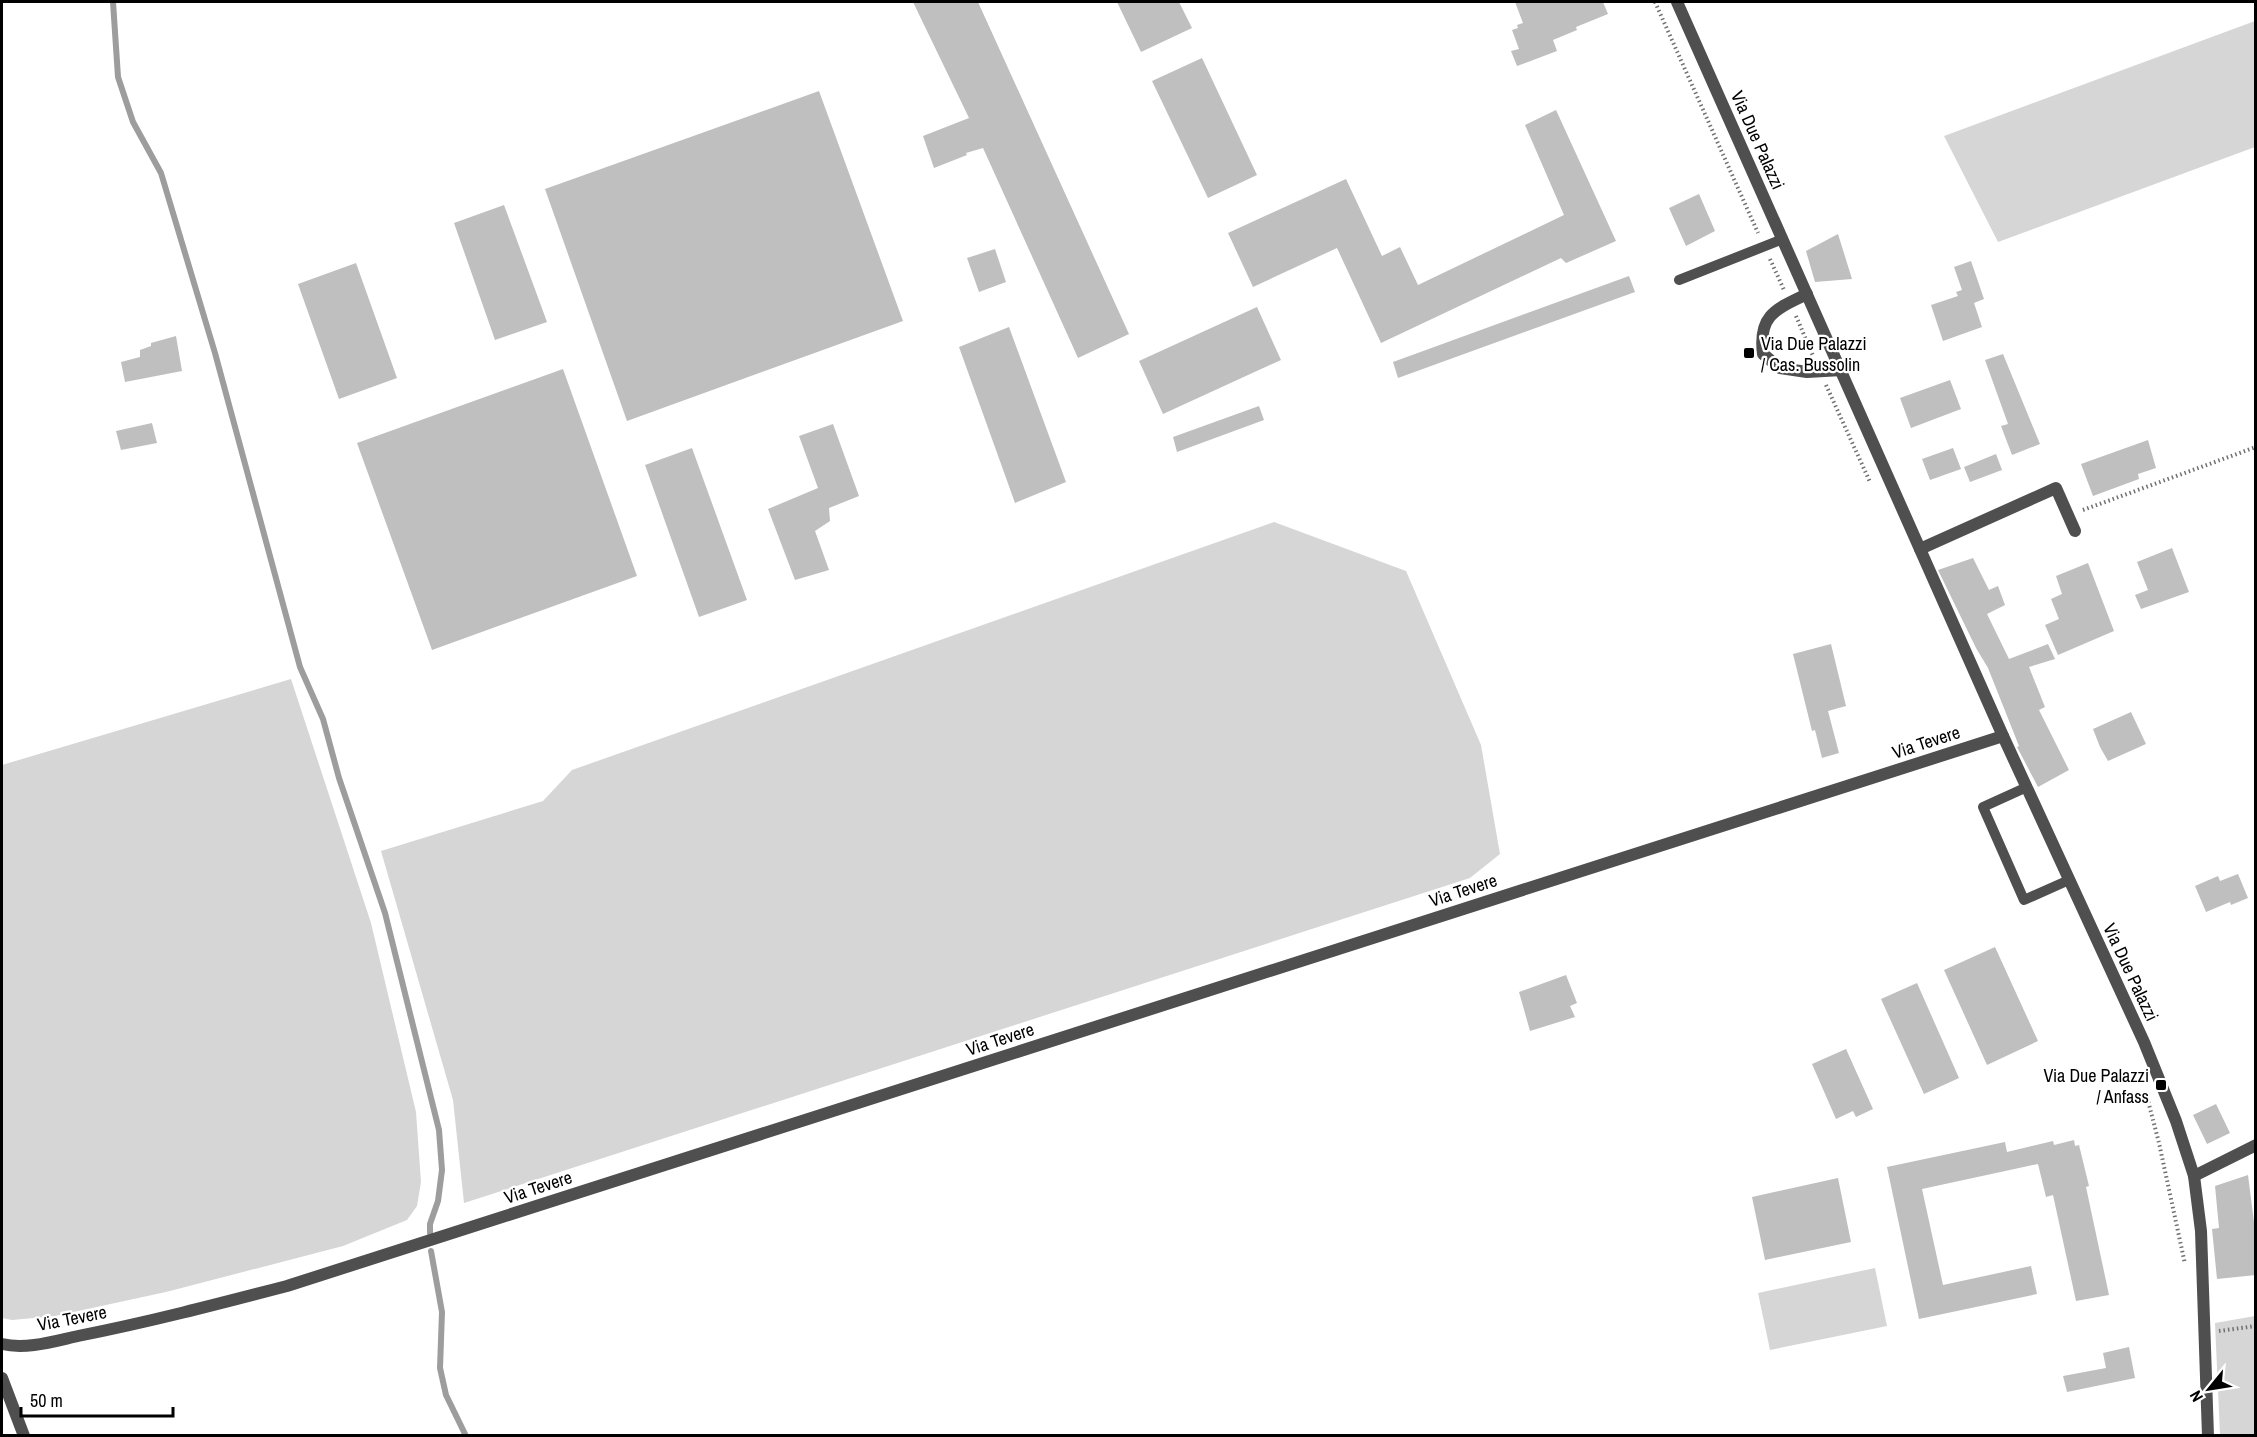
<svg xmlns="http://www.w3.org/2000/svg" width="2257" height="1437" font-family="'Archivo Narrow',sans-serif">
<style>
.green{fill:#d6d6d6}
.lines{fill:none;stroke-linecap:round;stroke-linejoin:round}
.stream{stroke:#9d9d9d;stroke-width:6}
.building{fill:#bfbfbf}
.path{stroke:#717171;stroke-width:4;stroke-dasharray:1.5 3;stroke-linecap:butt}
.service{stroke:#4f4f4f;stroke-width:10}
.minor{stroke:#4f4f4f;stroke-width:12}
.tertiary{stroke:#4f4f4f;stroke-width:12}
.poi-dot{fill:#000;stroke:#fff;stroke-width:2}
.labels{text-anchor:middle;dominant-baseline:central;stroke-width:4.5;stroke-linejoin:round;paint-order:stroke}
.street-label{font-size:18px;fill:#000;stroke:#fff}
.poi-label{font-size:18px;fill:#000;stroke:#fff;text-anchor:start}
</style>
<rect width="100%" height="100%" fill="#fff"/>
<path class="green" d="M 2255,21 L 2255,147 L 1998,242 L 1944,136 Z
M 1274,522 L 1406,571 L 1481,745 L 1500,854 L 1470,878 L 464,1203 L 453,1100 L 381,851 L 543,801 L 572,770 Z
M 291,679 L 371,923 L 416,1112 L 421,1182 L 417,1206 L 407,1220 L 343,1246 L 166,1292 L 55,1316 L 12,1320 L 2,1318 L 2,765 Z
M 1875,1268 L 1887,1326 L 1770,1350 L 1758,1293 Z
M 2255,1316 L 2255,1435 L 2220,1435 L 2215,1323 Z"/>
<g class="lines">
<path class="stream" d="M 113,2 L 118,77 L 133,122 L 161,173 L 215,353 L 300,667 L 323,719 L 339,778 L 385,913 L 439,1130 L 442,1170 L 438,1201 L 430,1224 L 430,1233
M 431,1251 L 442,1312 L 440,1368 L 446,1395 L 466,1436"/>
</g>
<path class="building" d="M 913,2 L 978,2 L 1129,334 L 1078,358 L 983,148 L 966,153 L 967,155 L 934,168 L 923,136 L 969,118 Z
M 1117,2 L 1179,2 L 1192,28 L 1141,52 Z
M 1515,2 L 1603,2 L 1608,14 L 1576,27 L 1577,30 L 1553,40 L 1557,51 L 1517,66 L 1511,51 L 1519,49 L 1512,30 L 1518,28 L 1517,25 L 1523,23 Z
M 1202,58 L 1257,175 L 1208,198 L 1152,81 Z
M 819,91 L 903,321 L 627,421 L 545,189 Z
M 1556,110 L 1616,241 L 1566,263 L 1561,258 L 1381,343 L 1337,248 L 1253,287 L 1228,233 L 1346,179 L 1382,256 L 1400,247 L 1418,285 L 1564,215 L 1525,125 Z
M 1699,194 L 1715,231 L 1686,246 L 1669,208 Z
M 504,205 L 547,322 L 495,340 L 454,223 Z
M 1838,234 L 1852,279 L 1815,282 L 1806,251 Z
M 995,249 L 1006,282 L 979,292 L 967,258 Z
M 1971,261 L 1984,299 L 1974,303 L 1982,327 L 1943,341 L 1931,305 L 1958,296 L 1956,292 L 1962,290 L 1954,267 Z
M 356,263 L 397,378 L 339,399 L 298,284 Z
M 1629,276 L 1635,292 L 1398,378 L 1393,362 Z
M 1257,307 L 1281,360 L 1163,414 L 1139,361 Z
M 1009,327 L 1066,482 L 1015,503 L 959,347 Z
M 176,336 L 182,371 L 125,382 L 121,362 L 140,357 L 140,350 L 151,346 L 151,343 Z
M 2003,354 L 2040,444 L 2012,455 L 2001,426 L 2008,424 L 1985,360 Z
M 563,369 L 637,576 L 432,650 L 357,443 Z
M 1950,380 L 1961,409 L 1911,428 L 1900,398 Z
M 1259,406 L 1264,420 L 1177,452 L 1173,437 Z
M 152,423 L 157,443 L 121,450 L 116,431 Z
M 833,424 L 859,496 L 829,508 L 830,521 L 815,531 L 829,570 L 795,580 L 768,509 L 818,488 L 799,436 Z
M 2148,440 L 2156,468 L 2138,474 L 2139,479 L 2093,496 L 2081,464 Z
M 692,448 L 747,600 L 699,617 L 645,465 Z
M 1953,448 L 1961,469 L 1930,480 L 1922,459 Z
M 1996,454 L 2002,470 L 1970,482 L 1964,467 Z
M 2172,548 L 2189,592 L 2141,609 L 2135,595 L 2148,590 L 2137,562 Z
M 1973,558 L 1989,590 L 1998,586 L 2005,605 L 1987,614 L 2009,659 L 2048,644 L 2055,659 L 2029,667 L 2045,707 L 2039,710 L 2069,770 L 2038,787 L 2017,747 L 2019,746 L 1988,668 L 1976,648 L 1938,570 Z
M 2088,563 L 2114,631 L 2058,655 L 2045,625 L 2059,619 L 2051,599 L 2062,594 L 2056,576 Z
M 1831,644 L 1846,706 L 1828,711 L 1839,753 L 1822,758 L 1815,730 L 1812,731 L 1793,654 Z
M 2131,712 L 2146,744 L 2108,761 L 2100,747 L 2093,729 Z
M 2238,874 L 2248,898 L 2231,905 L 2230,902 L 2206,912 L 2195,886 L 2218,876 L 2220,881 Z
M 1995,947 L 2038,1041 L 1987,1065 L 1944,970 Z
M 1566,975 L 1577,1003 L 1570,1006 L 1575,1017 L 1530,1031 L 1519,992 Z
M 1917,983 L 1959,1078 L 1924,1094 L 1881,999 Z
M 1846,1049 L 1873,1109 L 1856,1117 L 1853,1111 L 1836,1119 L 1812,1064 Z
M 2216,1104 L 2230,1133 L 2207,1144 L 2193,1115 Z
M 2074,1140 L 2075,1146 L 2079,1145 L 2089,1186 L 2086,1187 L 2109,1295 L 2076,1301 L 2053,1195 L 2046,1197 L 2038,1164 L 1922,1189 L 1943,1285 L 2031,1266 L 2037,1294 L 1919,1319 L 1887,1167 L 2005,1142 L 2007,1152 L 2053,1141 L 2054,1145 Z
M 2248,1175 L 2256,1238 L 2256,1275 L 2217,1279 L 2212,1229 L 2219,1228 L 2215,1186 Z
M 1838,1178 L 1851,1242 L 1765,1260 L 1752,1197 Z
M 2129,1347 L 2135,1378 L 2067,1392 L 2063,1376 L 2106,1368 L 2103,1353 Z"/>
<g class="lines">
<path class="path" d="M 1655,2 L 1758,233
M 1770,259 L 1784,290
M 1796,316 L 1813,356
M 1826,385 L 1870,482
M 2083,510 L 2256,447
M 2146,1093 L 2159,1143 L 2185,1264
M 2219,1331 L 2256,1326"/>
<path class="service" d="M 1679,280 L 1783,239
M 2027,787 L 1983,807 L 2024,900 L 2069,880"/>
<path class="minor" d="M 1807,294 C 1776,309 1758,315 1763,354 L 1780,368 L 1807,372 L 1842,370
M 1920,549 L 2056,488 L 2075,531
M 2194,1176 L 2256,1145
M 2,1344 C 26,1350 55,1341 78,1336 C 149,1322 218,1304 287,1286 L 2003,736
M 2,1378 L 24,1436"/>
<path class="tertiary" d="M 1677,2 L 2003,736 L 2144,1042 L 2176,1121 L 2194,1176 L 2201,1231 L 2208,1436"/>
</g>
<g class="poi-dot">
<rect x="1743" y="347" width="12" height="12" rx="3"/>
<rect x="2155" y="1079" width="12" height="12" rx="3"/>
</g>
<g class="labels">
<g class="street-label">
<text transform="translate(1758 140) rotate(66)">Via Due Palazzi</text>
<text transform="translate(1926 742) rotate(-18)">Via Tevere</text>
<text transform="translate(1463 890) rotate(-18)">Via Tevere</text>
<text transform="translate(2131 972) rotate(65)">Via Due Palazzi</text>
<text transform="translate(1000 1039) rotate(-18)">Via Tevere</text>
<text transform="translate(538 1187) rotate(-18)">Via Tevere</text>
<text transform="translate(72 1318) rotate(-11)">Via Tevere</text>
</g>
<g class="poi-label">
<text x="1761" y="343">Via Due Palazzi<tspan x="1761" dy="21">/ Cas. Bussolin</tspan></text>
<text x="2149" y="1075" text-anchor="end">Via Due Palazzi<tspan x="2149" dy="21">/ Anfass</tspan></text>
</g>
</g>
<rect width="2257" height="1437" fill="none" stroke="#000000" stroke-width="6"/>
<g transform="translate(2209 1389) rotate(240)" stroke="#ffffff" stroke-width="4.5" paint-order="stroke">
<path d="M0-4.5L10 22L0 15L-10 22Z" fill="#000000"/>
<text y="-9" font-size="16" font-weight="bold" text-anchor="middle" fill="#000000">N</text>
</g>
<path d="M21 1407v9h152v-9" fill="none" stroke="#000000" stroke-width="3"/>
<text x="30" y="1407" font-size="18" fill="#000000" stroke="#ffffff" stroke-width="4.5" paint-order="stroke">50 m</text>
</svg>
